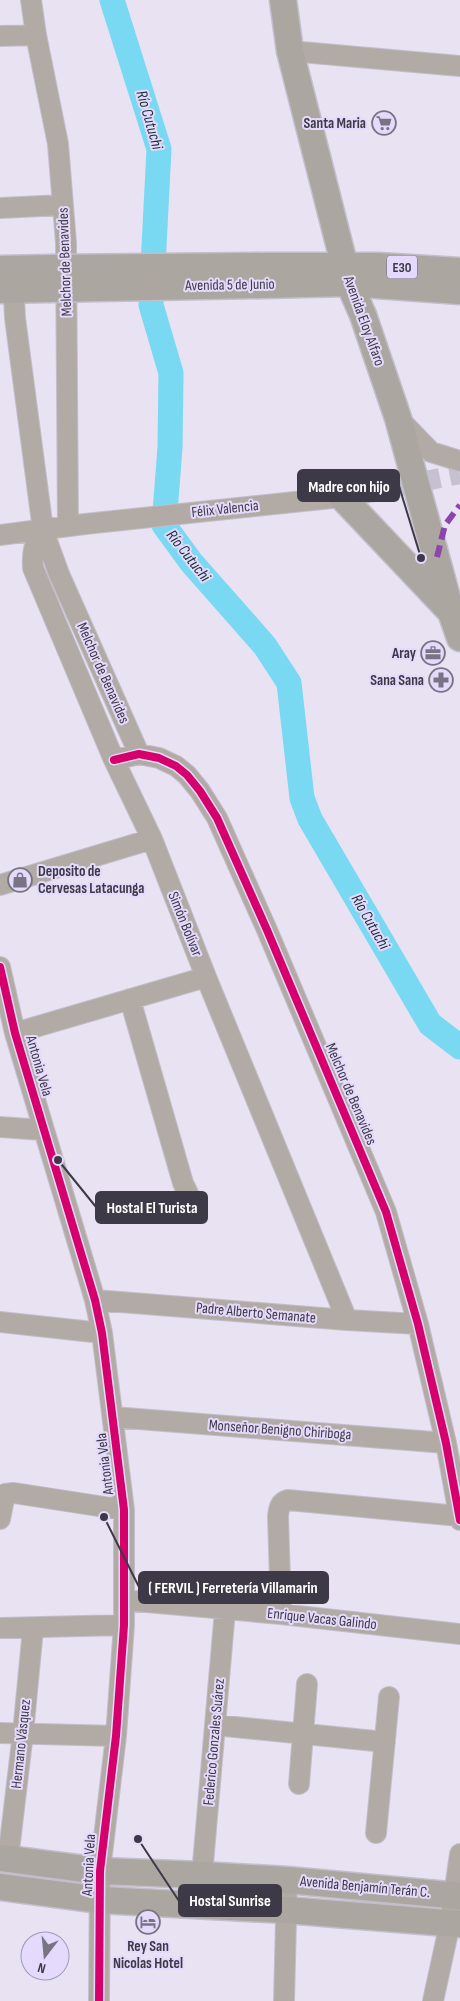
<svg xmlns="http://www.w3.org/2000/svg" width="460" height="2001" font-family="'Sofia Sans Condensed',sans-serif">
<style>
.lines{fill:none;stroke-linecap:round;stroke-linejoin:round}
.river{stroke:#79d8f2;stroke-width:25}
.minor-tunnel{stroke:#c6c0d0;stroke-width:20;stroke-dasharray:20 10;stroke-linecap:butt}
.minor-casing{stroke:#c3becb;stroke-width:22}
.major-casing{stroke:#c3becb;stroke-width:29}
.minor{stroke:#b2aba5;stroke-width:20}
.major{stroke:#aca6a1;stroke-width:26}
.major-bridge-casing{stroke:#c3becb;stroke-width:29;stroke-linecap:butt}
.major-bridge{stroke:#aca6a1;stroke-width:26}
.quiet{stroke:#8e44ad;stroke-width:6;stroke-dasharray:12 6;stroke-linecap:butt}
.cycleway-casing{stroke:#e5dafb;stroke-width:11}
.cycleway{stroke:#d6006c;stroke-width:8}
.labels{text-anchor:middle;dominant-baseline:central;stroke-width:4;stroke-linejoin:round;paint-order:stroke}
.shield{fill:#e5dafb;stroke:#6f697c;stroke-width:1}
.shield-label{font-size:14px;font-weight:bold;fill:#3d3946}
.poi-label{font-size:15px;font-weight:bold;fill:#3d3946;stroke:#e5dafb;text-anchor:end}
.street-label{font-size:15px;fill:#3d3946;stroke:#e5dafb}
.water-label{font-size:16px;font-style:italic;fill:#182f35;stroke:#e5dafb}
.leader{fill:none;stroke:#3d3946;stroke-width:2}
.callout-dot{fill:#3d3946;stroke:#e5dafb;stroke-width:2}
.callout{fill:#3d3946;stroke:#3d3946;stroke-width:2}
.callout-label{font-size:16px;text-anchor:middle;font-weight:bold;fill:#fff}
</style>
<rect width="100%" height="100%" fill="#e8e2f3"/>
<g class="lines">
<path class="river" d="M 112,0 L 159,149 L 151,305 L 171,373 L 170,448 L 164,525 L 191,562 L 265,646 L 289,683 L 302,798 L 310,819 L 430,1024 L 460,1047"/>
<path class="minor-tunnel" d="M 391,488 L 460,474"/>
<g class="minor-casing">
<path id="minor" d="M 31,0 L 36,35 L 58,144 L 66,243 L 68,526
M 0,36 L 36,35
M 290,51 L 460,66
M 0,208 L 63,205
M 13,275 L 15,318 L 43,530 L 59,574 L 139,754
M 398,418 L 431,452 L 460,461
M 43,530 C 34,543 32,552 33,568 L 114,760 L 152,839 L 206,977 L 347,1320
M 0,535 L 85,524 L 342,497 L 391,488
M 114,760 L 139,754 L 159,758 L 176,766 L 187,775 L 200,791 L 217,818 L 267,930 L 386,1212 L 418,1324 L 446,1443 L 460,1520
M 0,885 L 152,839
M 0,967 L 15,1033 L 95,1300 L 102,1333 L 124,1510 L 124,1625 L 116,1736 L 100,1871 L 99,2001
M 130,999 L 183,1183 L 196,1210
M 15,1033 L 206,977
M 0,1127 L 43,1130
M 95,1300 L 347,1320 L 418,1324
M 0,1322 L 102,1333
M 113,1417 L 446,1443
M 0,1519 L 5,1494 L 14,1493 L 124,1510
M 124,1600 L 281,1614 L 460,1634
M 281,1614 L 278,1516 C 279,1508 280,1502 288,1500 L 459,1516
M 0,1628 L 124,1625
M 215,1725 L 385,1742
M 0,1733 L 116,1736
M 299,1784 L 307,1684
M 376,1833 L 389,1697
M 8,1859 L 23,1733 L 33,1629
M 202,1875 L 225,1610
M 284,2001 L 287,1880
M 433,2001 L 450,1923 L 460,1854"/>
</g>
<g class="major-casing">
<path id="major" d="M 283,0 L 290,51 L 349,283 L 363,315 L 398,418 L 451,612 L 460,638
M 258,266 L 378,266 L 460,271
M 0,269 L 51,268
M 261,285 L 349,283 L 460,291
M 0,290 L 48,289
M 342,497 L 450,611
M 0,1858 L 100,1871 L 202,1875 L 287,1880 L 460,1896
M 0,1887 L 101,1900 L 286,1910 L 460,1924"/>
</g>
<use href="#minor" class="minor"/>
<use href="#major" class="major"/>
<g class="major-bridge-casing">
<path id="major-bridge" d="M 51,268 L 258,266
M 48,289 L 261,285"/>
</g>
<use href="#major-bridge" class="major-bridge"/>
<path class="quiet" d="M 437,557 L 445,525 L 460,505"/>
<g class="cycleway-casing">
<path id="cycleway" d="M 114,760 L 139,754 L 159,758 L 176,766 L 187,775 L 200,791 L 217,818 L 267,930 L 386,1212 L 418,1324 L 446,1443 L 460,1520
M 0,967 L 15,1033 L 95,1300 L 102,1333 L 124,1510 L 124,1625 L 116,1736 L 100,1871 L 99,2001"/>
</g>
<use href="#cycleway" class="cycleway"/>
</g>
<defs>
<g id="supermarket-ring" transform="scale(1.25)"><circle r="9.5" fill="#e5dafb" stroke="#797483" stroke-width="1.5"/><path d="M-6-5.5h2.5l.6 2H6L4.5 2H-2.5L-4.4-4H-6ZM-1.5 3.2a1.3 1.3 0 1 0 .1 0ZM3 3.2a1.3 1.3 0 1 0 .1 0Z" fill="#797483"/></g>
<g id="office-ring" transform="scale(1.25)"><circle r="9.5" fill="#e5dafb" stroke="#797483" stroke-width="1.5"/><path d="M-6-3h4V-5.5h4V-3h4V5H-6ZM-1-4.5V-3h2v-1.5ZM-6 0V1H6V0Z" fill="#797483"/></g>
<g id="pharmacy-ring" transform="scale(1.25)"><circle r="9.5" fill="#e5dafb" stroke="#797483" stroke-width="1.5"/><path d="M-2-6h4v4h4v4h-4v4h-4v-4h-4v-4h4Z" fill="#797483"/></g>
<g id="shop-ring" transform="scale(1.25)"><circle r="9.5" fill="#e5dafb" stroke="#797483" stroke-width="1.5"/><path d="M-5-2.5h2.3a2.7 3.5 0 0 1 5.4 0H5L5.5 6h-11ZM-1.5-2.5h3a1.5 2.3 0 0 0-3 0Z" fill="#797483"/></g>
<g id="hotel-ring" transform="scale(1.25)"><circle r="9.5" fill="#e5dafb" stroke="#797483" stroke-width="1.5"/><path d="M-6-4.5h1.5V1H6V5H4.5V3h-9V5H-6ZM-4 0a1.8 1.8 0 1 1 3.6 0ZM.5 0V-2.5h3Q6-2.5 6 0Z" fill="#797483"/></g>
</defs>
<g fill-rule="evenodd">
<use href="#supermarket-ring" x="384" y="123"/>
<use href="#office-ring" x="433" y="653"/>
<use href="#pharmacy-ring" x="441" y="680"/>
<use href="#shop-ring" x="20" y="880"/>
<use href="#hotel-ring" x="148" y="1922"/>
</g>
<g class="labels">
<rect class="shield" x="387" y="255.5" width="30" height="23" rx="4"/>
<g class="shield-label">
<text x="402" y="267">E30</text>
</g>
<g class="poi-label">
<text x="366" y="123">Santa Maria</text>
<text x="416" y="653">Aray</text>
<text x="424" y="680">Sana Sana</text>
<text x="38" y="871" text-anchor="start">Deposito de<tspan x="38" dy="17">Cervesas Latacunga</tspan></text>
<text x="148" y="1946" text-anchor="middle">Rey San<tspan x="148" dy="17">Nicolas Hotel</tspan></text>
</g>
<g class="street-label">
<text transform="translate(65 262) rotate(-92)">Melchor de Benavides</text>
<text transform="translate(230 285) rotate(-1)">Avenida 5 de Junio</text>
<text transform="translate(364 321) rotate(70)">Avenida Eloy Alfaro</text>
<text transform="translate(225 509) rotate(-6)">Félix Valencia</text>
<text transform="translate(103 673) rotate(66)">Melchor de Benavides</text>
<text transform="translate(185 924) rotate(68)">Simón Bolívar</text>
<text transform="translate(39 1066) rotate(74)">Antonia Vela</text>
<text transform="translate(351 1094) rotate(67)">Melchor de Benavides</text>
<text transform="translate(256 1313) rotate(5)">Padre Alberto Semanate</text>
<text transform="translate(280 1430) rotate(4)">Monseñor Benigno Chiriboga</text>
<text transform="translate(105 1464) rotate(-97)">Antonia Vela</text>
<text transform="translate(322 1619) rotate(6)">Enrique Vacas Galindo</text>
<text transform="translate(214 1742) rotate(-85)">Federico Gonzales Suárez</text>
<text transform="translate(21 1744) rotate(-84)">Hermano Vásquez</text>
<text transform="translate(89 1865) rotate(-87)">Antonia Vela</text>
<text transform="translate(365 1887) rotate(5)">Avenida Benjamín Terán C.</text>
</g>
<g class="water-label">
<text transform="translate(149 120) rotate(74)">Río Cutuchi</text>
<text transform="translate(188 556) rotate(52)">Río Cutuchi</text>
<text transform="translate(370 922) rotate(60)">Río Cutuchi</text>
</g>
</g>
<path class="leader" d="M421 558L399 486M58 1160L96 1207M104 1517L139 1587M138 1839L179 1901"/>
<g class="callout-dot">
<circle cx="421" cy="558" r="5"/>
<circle cx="58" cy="1160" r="5"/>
<circle cx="104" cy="1517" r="5"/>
<circle cx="138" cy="1839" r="5"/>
</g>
<g class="callout">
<rect x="298" y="470" width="101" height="31" rx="5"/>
<rect x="96" y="1192" width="111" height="31" rx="5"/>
<rect x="139" y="1572" width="189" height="31" rx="5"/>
<rect x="179" y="1885" width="102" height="31" rx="5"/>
</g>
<g class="callout-label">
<text x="349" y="492">Madre con hijo</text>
<text x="152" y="1213">Hostal El Turista</text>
<text x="233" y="1593">( FERVIL ) Ferretería Villamarin</text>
<text x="230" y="1906">Hostal Sunrise</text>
</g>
<g transform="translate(45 1956) rotate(196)"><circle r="24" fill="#e5dafb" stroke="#a29ab3"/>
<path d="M0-4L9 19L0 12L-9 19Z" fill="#797483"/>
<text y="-8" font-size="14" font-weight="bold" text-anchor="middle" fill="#3d3946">N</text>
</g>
</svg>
